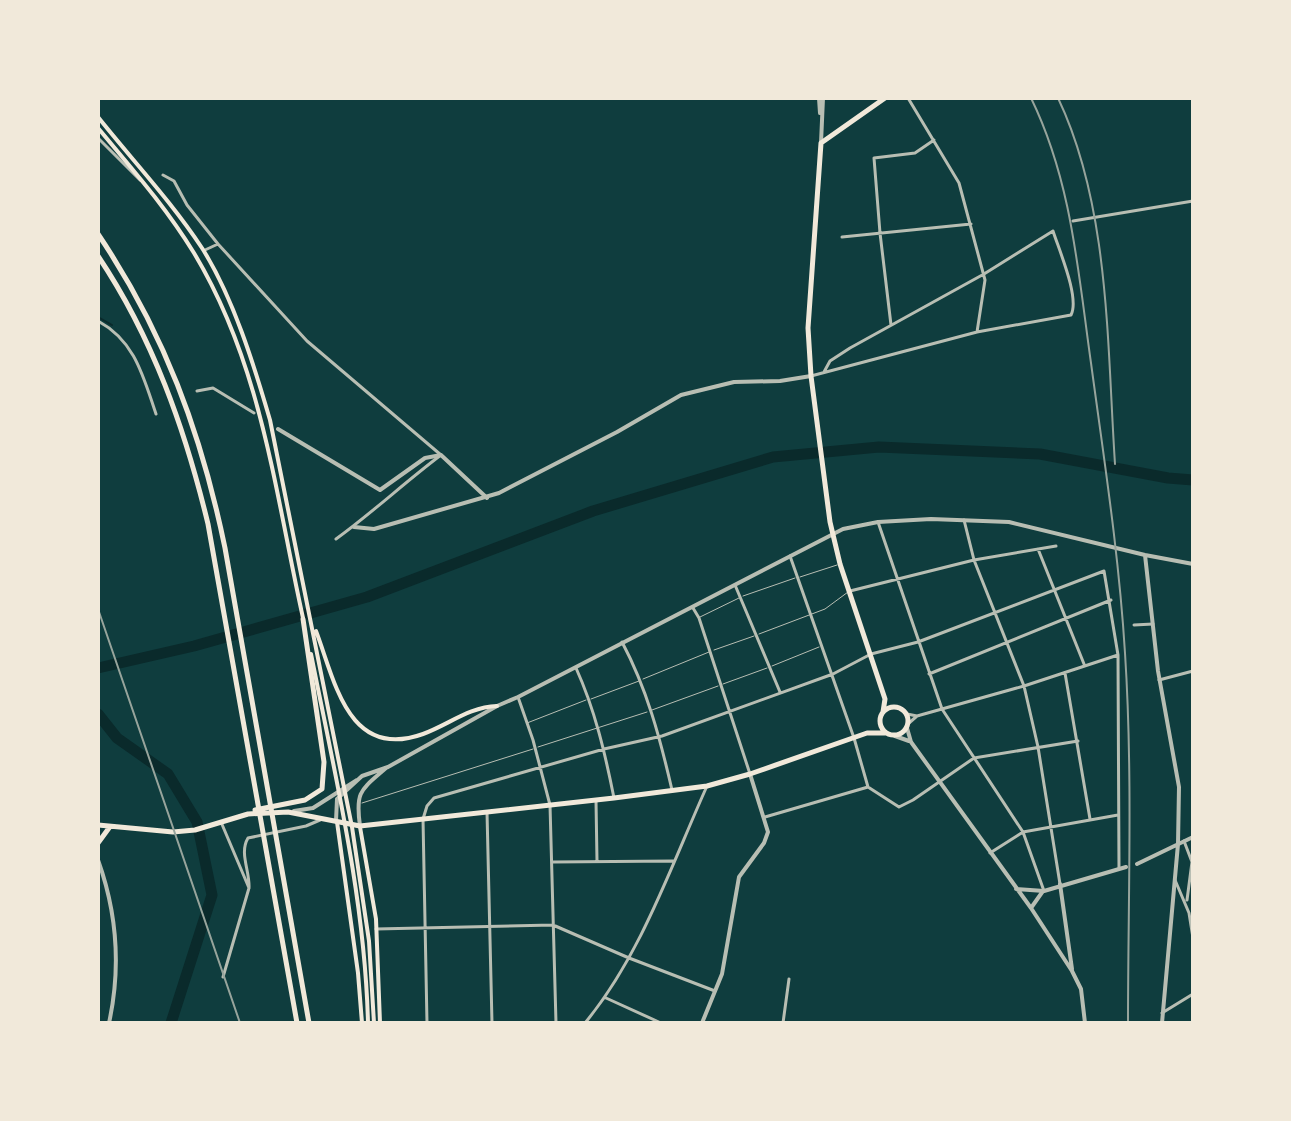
<svg xmlns="http://www.w3.org/2000/svg" width="1291" height="1121" font-family="'Sofia Sans Condensed',sans-serif">
<style>
.lines{fill:none;stroke-linecap:round;stroke-linejoin:round}
.stream{stroke:#0a2a2b;stroke-width:2}
.river{stroke:#0a2a2b;stroke-width:11}
.service{stroke:#b8beb3;stroke-width:1}
.minor{stroke:#b8beb3;stroke-width:3}
.tertiary{stroke:#b8beb3;stroke-width:4}
.secondary{stroke:#f1e9da;stroke-width:4}
.primary{stroke:#f1e9da;stroke-width:5}
.motorway{stroke:#f1e9da;stroke-width:5}
.rail{stroke:#97a49c;stroke-width:2}
</style>
<rect width="100%" height="100%" fill="#0f3d3e"/>
<g class="lines">
<path class="stream" d="M 98,317 L 112,325"/>
<path class="river" d="M 98,668 L 194,646 L 367,597 L 593,511 L 773,457 L 879,447 L 1040,454 L 1168,478 L 1193,480
M 98,714 L 117,738 L 168,774 L 197,822 L 212,895 L 171,1023"/>
<path class="service" d="M 800,577 L 837,565
M 743,596 L 795,578
M 700,617 L 739,598
M 759,634 L 825,609 L 848,592
M 714,650 L 754,636
M 772,666 L 819,647
M 643,679 L 709,652
M 723,684 L 767,668
M 591,699 L 639,681
M 652,710 L 718,686
M 527,723 L 586,700
M 538,747 L 647,712
M 362,803 L 533,749"/>
<path class="minor" d="M 908,98 L 959,183 L 985,280 L 977,332
M 98,138 L 140,180
M 163,175 L 174,181 L 187,205 L 218,244
M 1073,221 L 1193,201
M 842,237 L 971,224
M 205,250 L 218,244 L 307,341 L 441,455 C 405,482 372,513 336,539
M 98,321 C 135,341 143,376 156,414
M 891,325 L 880,233 L 874,158 L 915,153 L 934,140
M 811,376 L 977,332 L 1071,315 C 1080,298 1059,250 1053,231 L 984,274 L 850,348 L 830,361 L 824,372
M 197,391 L 213,388 L 254,413
M 964,520 L 974,560 L 1024,686 L 1038,747 L 1060,884
M 878,522 L 942,709 L 1023,832 L 1044,891
M 1038,549 L 1084,664
M 790,556 L 854,738 L 868,787 L 899,807 L 913,800 L 974,758 L 1078,741
M 735,585 L 780,692
M 850,591 L 974,560 L 1056,546
M 693,608 L 699,618 L 750,774
M 1134,625 L 1153,624
M 622,642 C 647,689 660,738 672,790
M 576,668 C 595,710 605,753 614,798
M 1065,673 L 1090,819
M 929,674 L 1111,600
M 1159,680 L 1193,671
M 518,697 L 533,740 L 550,805 L 556,1023
M 907,714 L 917,716
M 909,723 L 917,716 L 1024,686 L 1118,655
M 596,801 L 597,861
M 487,812 L 492,1023
M 765,817 L 868,787
M 221,822 L 249,888
M 1184,841 L 1192,862 L 1187,900
M 990,853 L 1023,832 L 1118,815
M 553,862 L 673,861
M 1175,880 L 1189,913 L 1193,938
M 376,929 L 553,925 L 629,958 L 715,991
M 223,977 L 249,888 C 250,871 239,853 248,838 L 306,826 L 320,820
M 606,998 L 661,1023
M 1162,1013 L 1193,994
M 427,1023 L 423,819 L 427,806 L 434,798 L 604,749 L 662,736 L 833,674 L 871,654 L 918,642 L 1104,571 L 1118,655 L 1119,869
M 585,1023 C 641,955 671,866 707,786
M 783,1023 L 789,979"/>
<path class="tertiary" d="M 819,98 L 820,113
M 821,143 L 823,98
M 278,429 L 380,490 L 425,458 L 441,455 L 487,498
M 354,527 L 374,529 L 499,493 L 617,432 L 681,395 L 734,382 L 780,381 L 811,376
M 1145,555 L 1158,671 L 1179,787 L 1178,844 L 1162,1023
M 907,728 L 911,742 L 1031,908 L 1072,971 L 1081,989 L 1085,1023
M 895,736 L 909,741
M 294,811 L 313,808 L 357,780
M 336,821 L 337,799 L 362,776 L 388,767 L 497,706 L 518,697 L 843,529 L 878,522 L 931,519 L 1009,522 L 1145,555 L 1193,564
M 360,826 C 355,791 361,790 386,768
M 98,860 C 117,913 121,968 109,1023
M 1137,864 L 1193,837
M 1060,884 L 1072,969
M 1016,889 L 1044,891 L 1126,867
M 1031,908 L 1043,891
M 702,1023 L 722,974 L 739,877 L 764,843 L 768,832 L 750,774"/>
<path class="secondary" d="M 98,117 C 133,161 171,201 202,248 C 233,297 254,365 270,420 L 352,827 L 369,941 L 374,1023
M 98,128 C 133,170 165,206 194,253 C 262,366 275,492 303,618
M 316,631 C 335,681 348,761 423,734 C 448,725 469,707 497,706
M 311,654 C 335,775 365,899 368,1023
M 337,822 L 358,973 L 362,1023
M 360,827 L 376,919 L 380,1023"/>
<path class="primary" d="M880 721a14 14 0 1 1 28 0a14 14 0 1 1-28 0Z
M 883,712 L 885,699 L 840,564 L 830,522 L 811,376 L 808,328 L 821,143 L 885,98
M 255,810 L 305,800 L 322,789 L 324,762 L 303,619
M 98,825 L 173,832 L 195,830 L 248,814 L 288,812 L 360,826 L 614,798 L 707,786 L 750,774 L 867,733 L 886,733
M 98,843 L 109,828"/>
<path class="motorway" d="M 98,234 C 164,332 201,432 225,548 L 309,1023
M 98,256 C 153,338 185,429 208,524 L 297,1023"/>
<path class="rail" d="M 1031,98 C 1072,182 1078,272 1091,363 C 1104,459 1119,555 1125,653 C 1133,776 1128,900 1128,1023
M 1058,98 C 1110,207 1107,345 1115,464
M 98,609 L 240,1023"/>
</g>
<rect width="1291" height="1121" fill="none" stroke="#f1e9da" stroke-width="200"/>
</svg>
